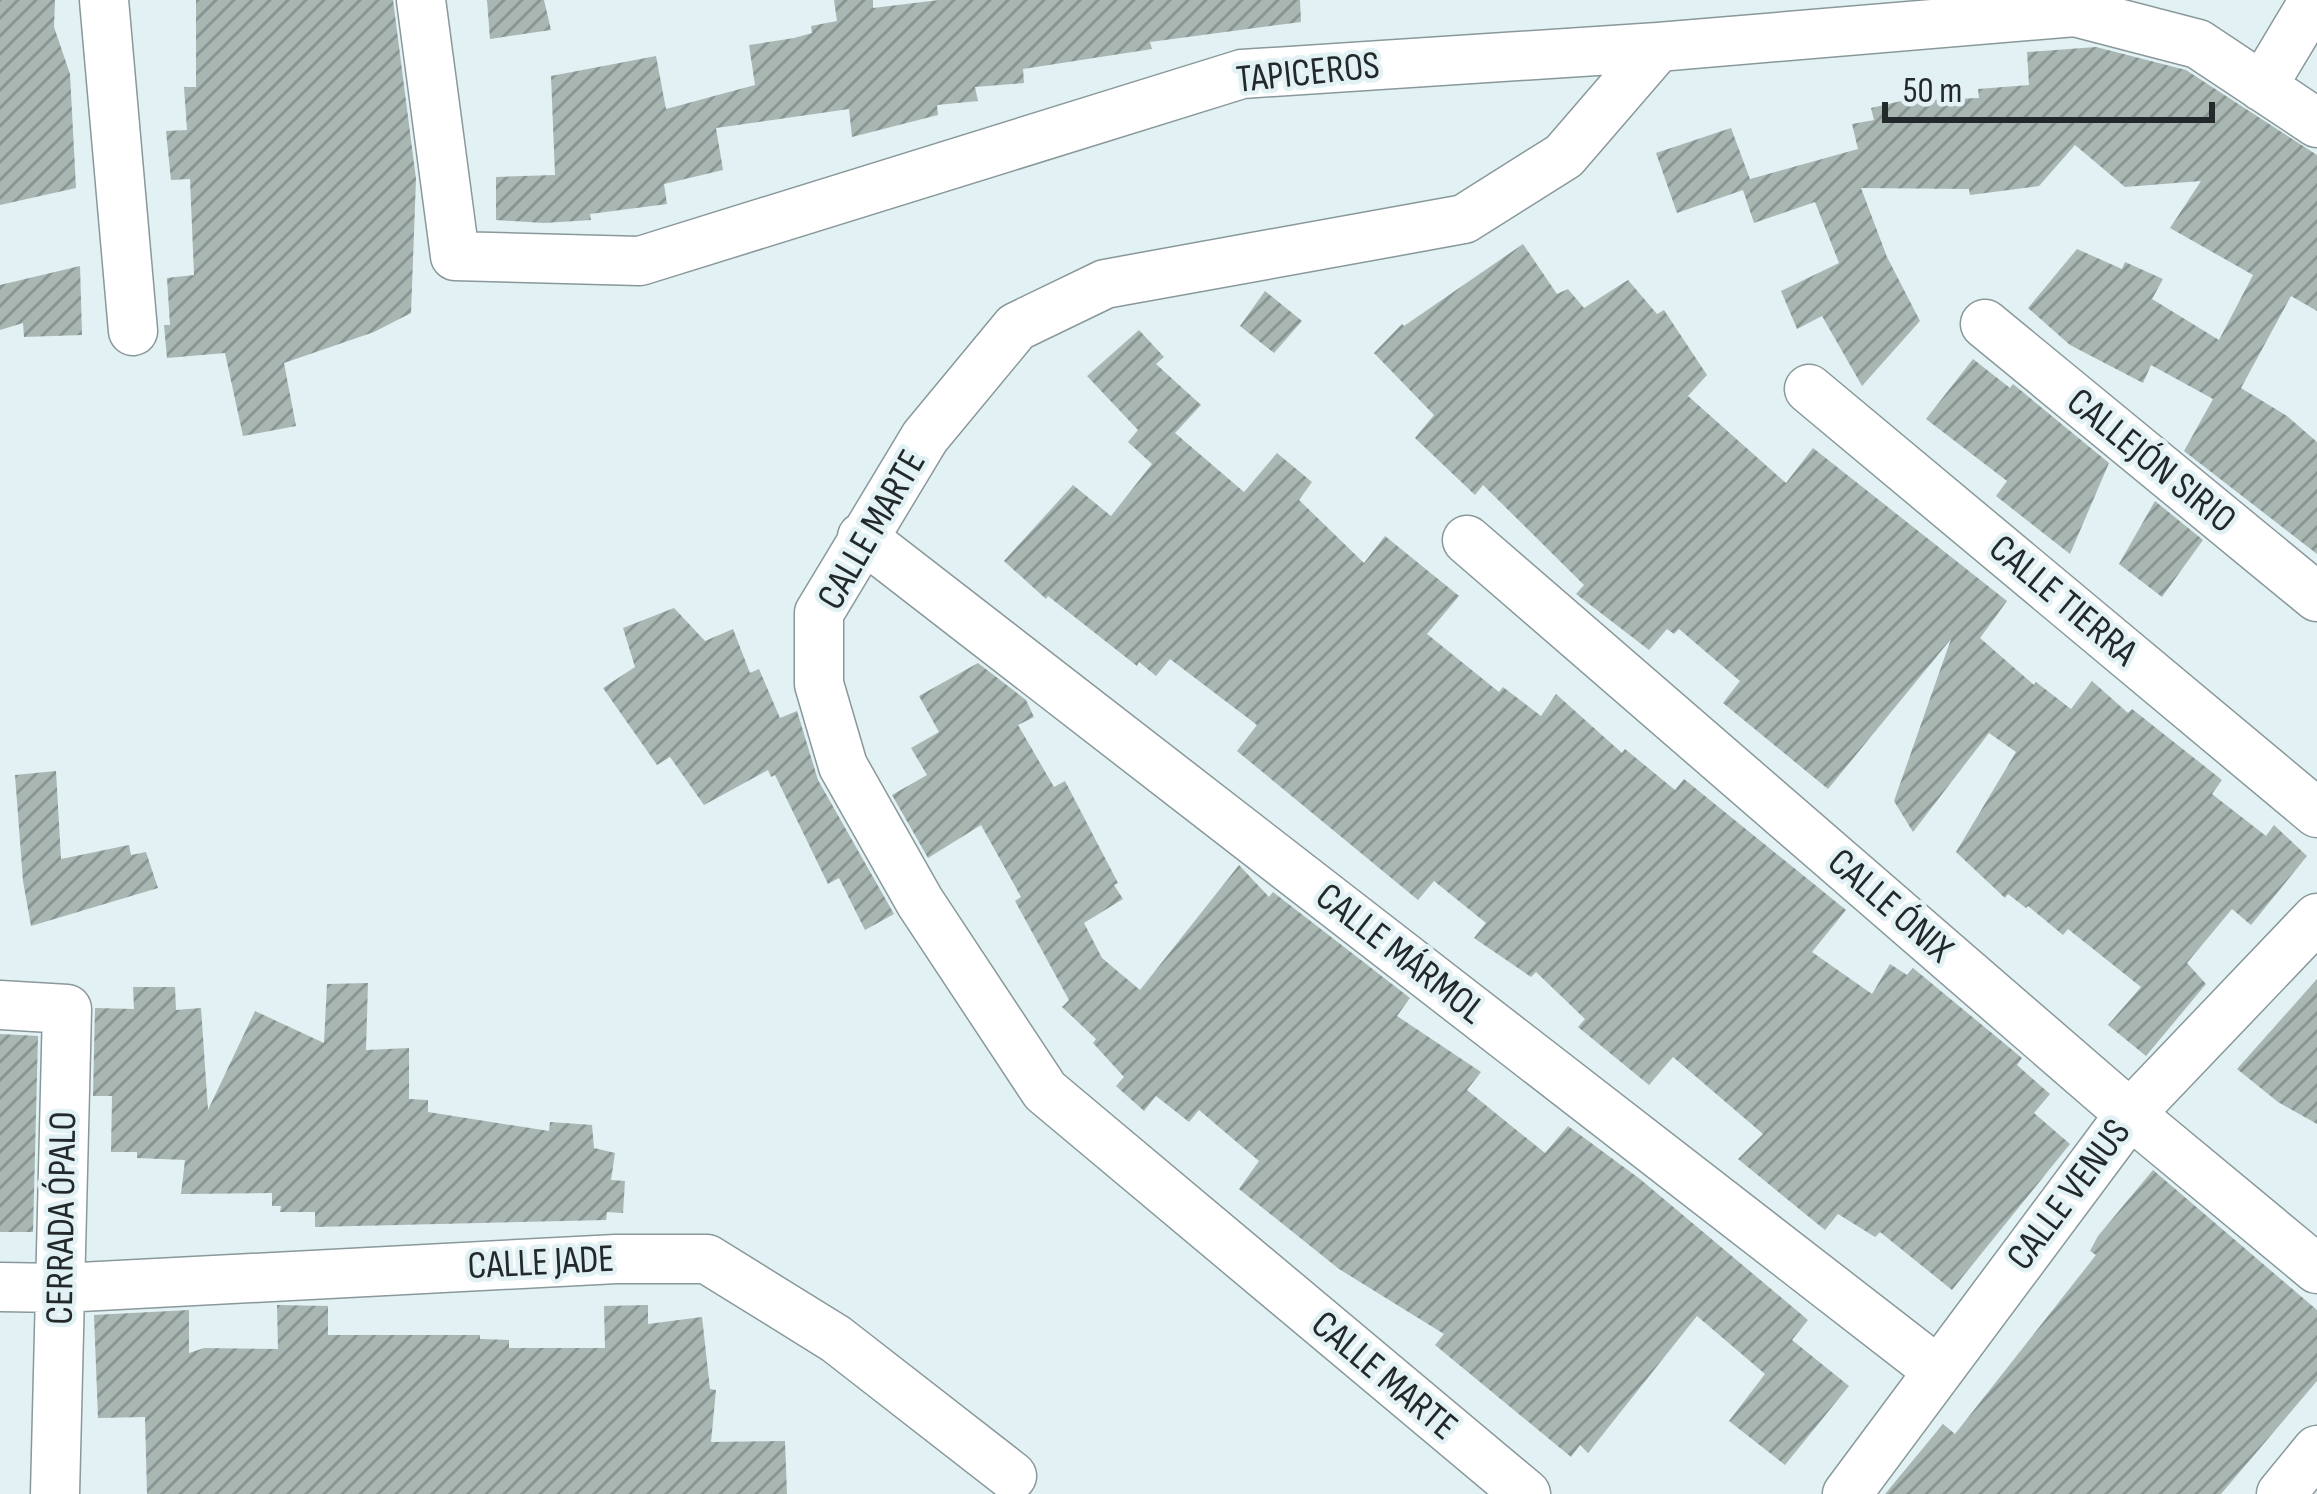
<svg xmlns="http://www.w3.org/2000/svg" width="2317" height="1494" font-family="'Sofia Sans Condensed',sans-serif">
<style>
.building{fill:url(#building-hatch)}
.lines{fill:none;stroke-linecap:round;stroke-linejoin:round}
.minor-casing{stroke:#89989a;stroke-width:51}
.minor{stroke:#fff;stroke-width:48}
.labels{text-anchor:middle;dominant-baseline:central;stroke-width:9;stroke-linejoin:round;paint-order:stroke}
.street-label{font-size:39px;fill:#23292a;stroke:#e1f1f4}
</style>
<defs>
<pattern id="building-hatch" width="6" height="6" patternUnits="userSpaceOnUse" patternTransform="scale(3)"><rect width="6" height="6" fill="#a9b7b3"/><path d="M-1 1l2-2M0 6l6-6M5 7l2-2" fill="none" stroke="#899592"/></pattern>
</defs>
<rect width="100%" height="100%" fill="#e1f1f4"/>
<path class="building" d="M 0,0 L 55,0 L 54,27 L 70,74 L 76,188 L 0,205 Z
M 196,0 L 393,0 L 416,179 L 411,313 L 374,332 L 284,363 L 296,426 L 243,436 L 225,353 L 167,358 L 164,325 L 170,325 L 167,278 L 194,275 L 190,179 L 171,180 L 166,131 L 187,130 L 184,87 L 196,87 Z
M 487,0 L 544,0 L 551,30 L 490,39 Z
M 834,0 L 873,0 L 873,8 L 939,0 L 1300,0 L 1301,22 L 1150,42 L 1152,49 L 1023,69 L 1024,83 L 975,87 L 978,101 L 937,105 L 938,115 L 852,137 L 849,109 L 716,128 L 723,170 L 664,184 L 667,204 L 590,214 L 591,220 L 544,223 L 496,220 L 496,177 L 555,175 L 551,76 L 656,56 L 666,109 L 755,85 L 749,45 L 794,38 L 812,33 L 811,26 L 837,21 Z
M 2096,47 L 2186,70 L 2317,155 L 2317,311 L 2291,296 L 2241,388 L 2287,416 L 2317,442 L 2317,554 L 2184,451 L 2213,399 L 2151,365 L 2143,383 L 2070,345 L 2028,308 L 2077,249 L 2122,269 L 2125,262 L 2163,279 L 2152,299 L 2219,340 L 2253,275 L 2170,228 L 2201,181 L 2125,187 L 2075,145 L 2039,186 L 1970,195 L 1969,189 L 1861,188 L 1887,257 L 1920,321 L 1862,386 L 1822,316 L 1797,329 L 1781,291 L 1839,263 L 1815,202 L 1754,223 L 1743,190 L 1677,213 L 1656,153 L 1731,128 L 1750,179 L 1858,149 L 1852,124 L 1874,120 L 1871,108 L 1901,101 L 1979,98 L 1978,89 L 2029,85 L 2027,52 Z
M 1523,244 L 1557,294 L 1568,289 L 1584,308 L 1628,280 L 1657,314 L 1664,310 L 1707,375 L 1688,396 L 1786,483 L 1813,448 L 2007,601 L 1980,638 L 2034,685 L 2036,682 L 2071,709 L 2092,681 L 2128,713 L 2132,709 L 2222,780 L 2212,794 L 2266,836 L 2274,825 L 2307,856 L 2251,925 L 2232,909 L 2187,963 L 2206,984 L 2146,1056 L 2108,1025 L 2141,987 L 2068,929 L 2063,935 L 2028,906 L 2026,908 L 2008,894 L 2005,898 L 1956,852 L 2016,752 L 1989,733 L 1913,832 L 1894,801 L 1951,639 L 1828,789 L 1723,703 L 1740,681 L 1679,629 L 1674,634 L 1667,629 L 1649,650 L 1576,594 L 1584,585 L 1483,485 L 1475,495 L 1415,438 L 1434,415 L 1374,353 L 1402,324 L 1404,326 Z
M 80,266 L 82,335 L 24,337 L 23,323 L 0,330 L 0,285 Z
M 1265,291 L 1302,321 L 1274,353 L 1240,326 Z
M 1139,330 L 1164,357 L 1156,364 L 1201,405 L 1175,433 L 1244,492 L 1277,453 L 1312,482 L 1299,500 L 1364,563 L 1385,536 L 1459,596 L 1427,634 L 1499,692 L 1503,687 L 1541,716 L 1556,694 L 1622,753 L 1625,749 L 1675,790 L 1684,779 L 1846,910 L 1812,952 L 1872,994 L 1890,964 L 1907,975 L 1913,968 L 2022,1058 L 2017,1065 L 2050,1094 L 2034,1113 L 2070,1144 L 1952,1290 L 1880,1232 L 1875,1237 L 1838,1214 L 1825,1230 L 1738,1159 L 1763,1134 L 1673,1057 L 1649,1085 L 1578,1027 L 1585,1019 L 1536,972 L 1531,977 L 1474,938 L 1486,923 L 1434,881 L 1418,900 L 1237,751 L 1257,725 L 1170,659 L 1156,676 L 1139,662 L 1137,666 L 1048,596 L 1046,599 L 1004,561 L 1073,485 L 1111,516 L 1152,464 L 1128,442 L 1138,430 L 1087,376 Z
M 1973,359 L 2010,388 L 2013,384 L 2109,463 L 2070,554 L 1996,496 L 2007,481 L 1926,419 Z
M 2155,501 L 2203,540 L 2162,597 L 2119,564 Z
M 674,608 L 705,641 L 733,629 L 750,673 L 759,669 L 780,718 L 797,711 L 818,780 L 894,914 L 865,930 L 839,878 L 828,884 L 775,775 L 771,777 L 768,770 L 704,805 L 670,757 L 657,765 L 603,688 L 635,667 L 623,628 Z
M 978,663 L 1026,700 L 1034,717 L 1018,725 L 1054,787 L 1065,781 L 1118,883 L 1114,885 L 1123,899 L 1084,923 L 1102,958 L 1140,990 L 1239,865 L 1269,897 L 1273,892 L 1410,998 L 1397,1016 L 1481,1072 L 1467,1090 L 1545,1153 L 1568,1126 L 1640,1179 L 1808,1320 L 1792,1340 L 1849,1386 L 1785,1465 L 1729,1421 L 1765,1374 L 1697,1316 L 1588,1453 L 1580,1445 L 1571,1457 L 1435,1345 L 1444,1334 L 1339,1269 L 1239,1189 L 1259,1161 L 1199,1110 L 1189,1122 L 1156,1096 L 1144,1111 L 1116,1086 L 1124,1077 L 1093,1043 L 1096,1039 L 1062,1007 L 1069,1000 L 1015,901 L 1021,897 L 981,825 L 928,858 L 892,795 L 927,775 L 911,748 L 939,732 L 919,696 Z
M 56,771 L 61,859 L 129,845 L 131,855 L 146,852 L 158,888 L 31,926 L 23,881 L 15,775 Z
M 2317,979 L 2317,1124 L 2278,1102 L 2237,1069 Z
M 368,983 L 366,1050 L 409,1048 L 409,1099 L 428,1100 L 428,1112 L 549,1131 L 550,1122 L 592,1125 L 594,1148 L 615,1153 L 611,1180 L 625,1181 L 623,1213 L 607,1212 L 606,1220 L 315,1227 L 315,1212 L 280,1212 L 281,1206 L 272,1206 L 272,1193 L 181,1194 L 185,1160 L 137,1158 L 137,1152 L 111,1152 L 112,1096 L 93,1096 L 95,1008 L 134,1009 L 133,987 L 175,987 L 176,1010 L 201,1008 L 208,1110 L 255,1011 L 324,1043 L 327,984 Z
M 0,1034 L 38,1036 L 33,1232 L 0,1232 Z
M 2153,1170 L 2317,1310 L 2317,1381 L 2221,1494 L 1885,1494 L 1943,1424 L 1955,1434 L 2096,1255 L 2090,1251 L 2098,1236 Z
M 277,1305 L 328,1306 L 328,1335 L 480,1335 L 480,1339 L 509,1340 L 509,1348 L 605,1348 L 604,1306 L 648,1305 L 648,1324 L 702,1317 L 710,1389 L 716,1390 L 711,1442 L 785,1441 L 787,1494 L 147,1494 L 145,1417 L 98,1418 L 94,1315 L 189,1310 L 189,1353 L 204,1348 L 278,1349 Z"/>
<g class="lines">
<g class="minor-casing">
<path id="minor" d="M 104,0 L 133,331
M 421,0 L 455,256 L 640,261 L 1242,74 L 1658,47 L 2075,12 L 2198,44 L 2317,123
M 2262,87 L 2310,7
M 1985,324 L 2317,597
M 1809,389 L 2317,813
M 862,537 L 1937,1370
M 1467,540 L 2130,1114 L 2317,1269
M 0,1005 L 67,1009 L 55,1494
M 0,1287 L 61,1288 L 616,1259 L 707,1259 L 836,1339 L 1012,1476
M 1526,1494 L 1045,1091 L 920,902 L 843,766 L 819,684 L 819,613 L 925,437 L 1016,327 L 1105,284 L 1464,219 L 1564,156 L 1658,47
M 1847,1494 L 2130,1114 L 2317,918
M 2281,1494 L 2317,1450"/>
</g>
<use href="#minor" class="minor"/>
</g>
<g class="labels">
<g class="street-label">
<text transform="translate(1308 73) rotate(-6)">TAPICEROS</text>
<text transform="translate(2151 461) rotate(39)">CALLEJÓN SIRIO</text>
<text transform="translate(872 530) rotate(-60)">CALLE MARTE</text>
<text transform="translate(2063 601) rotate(40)">CALLE TIERRA</text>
<text transform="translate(1890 906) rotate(41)">CALLE ÓNIX</text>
<text transform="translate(1400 954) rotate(38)">CALLE MÁRMOL</text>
<text transform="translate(2069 1195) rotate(-53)">CALLE VENUS</text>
<text transform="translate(62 1218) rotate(-89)">CERRADA ÓPALO</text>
<text transform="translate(541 1263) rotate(-3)">CALLE JADE</text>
<text transform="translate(1384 1376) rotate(40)">CALLE MARTE</text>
</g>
</g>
<path d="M1885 102v18h327v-18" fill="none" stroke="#23292a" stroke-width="6"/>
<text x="1903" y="102" font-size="36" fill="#23292a" stroke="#e1f1f4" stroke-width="9" paint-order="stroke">50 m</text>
</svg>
